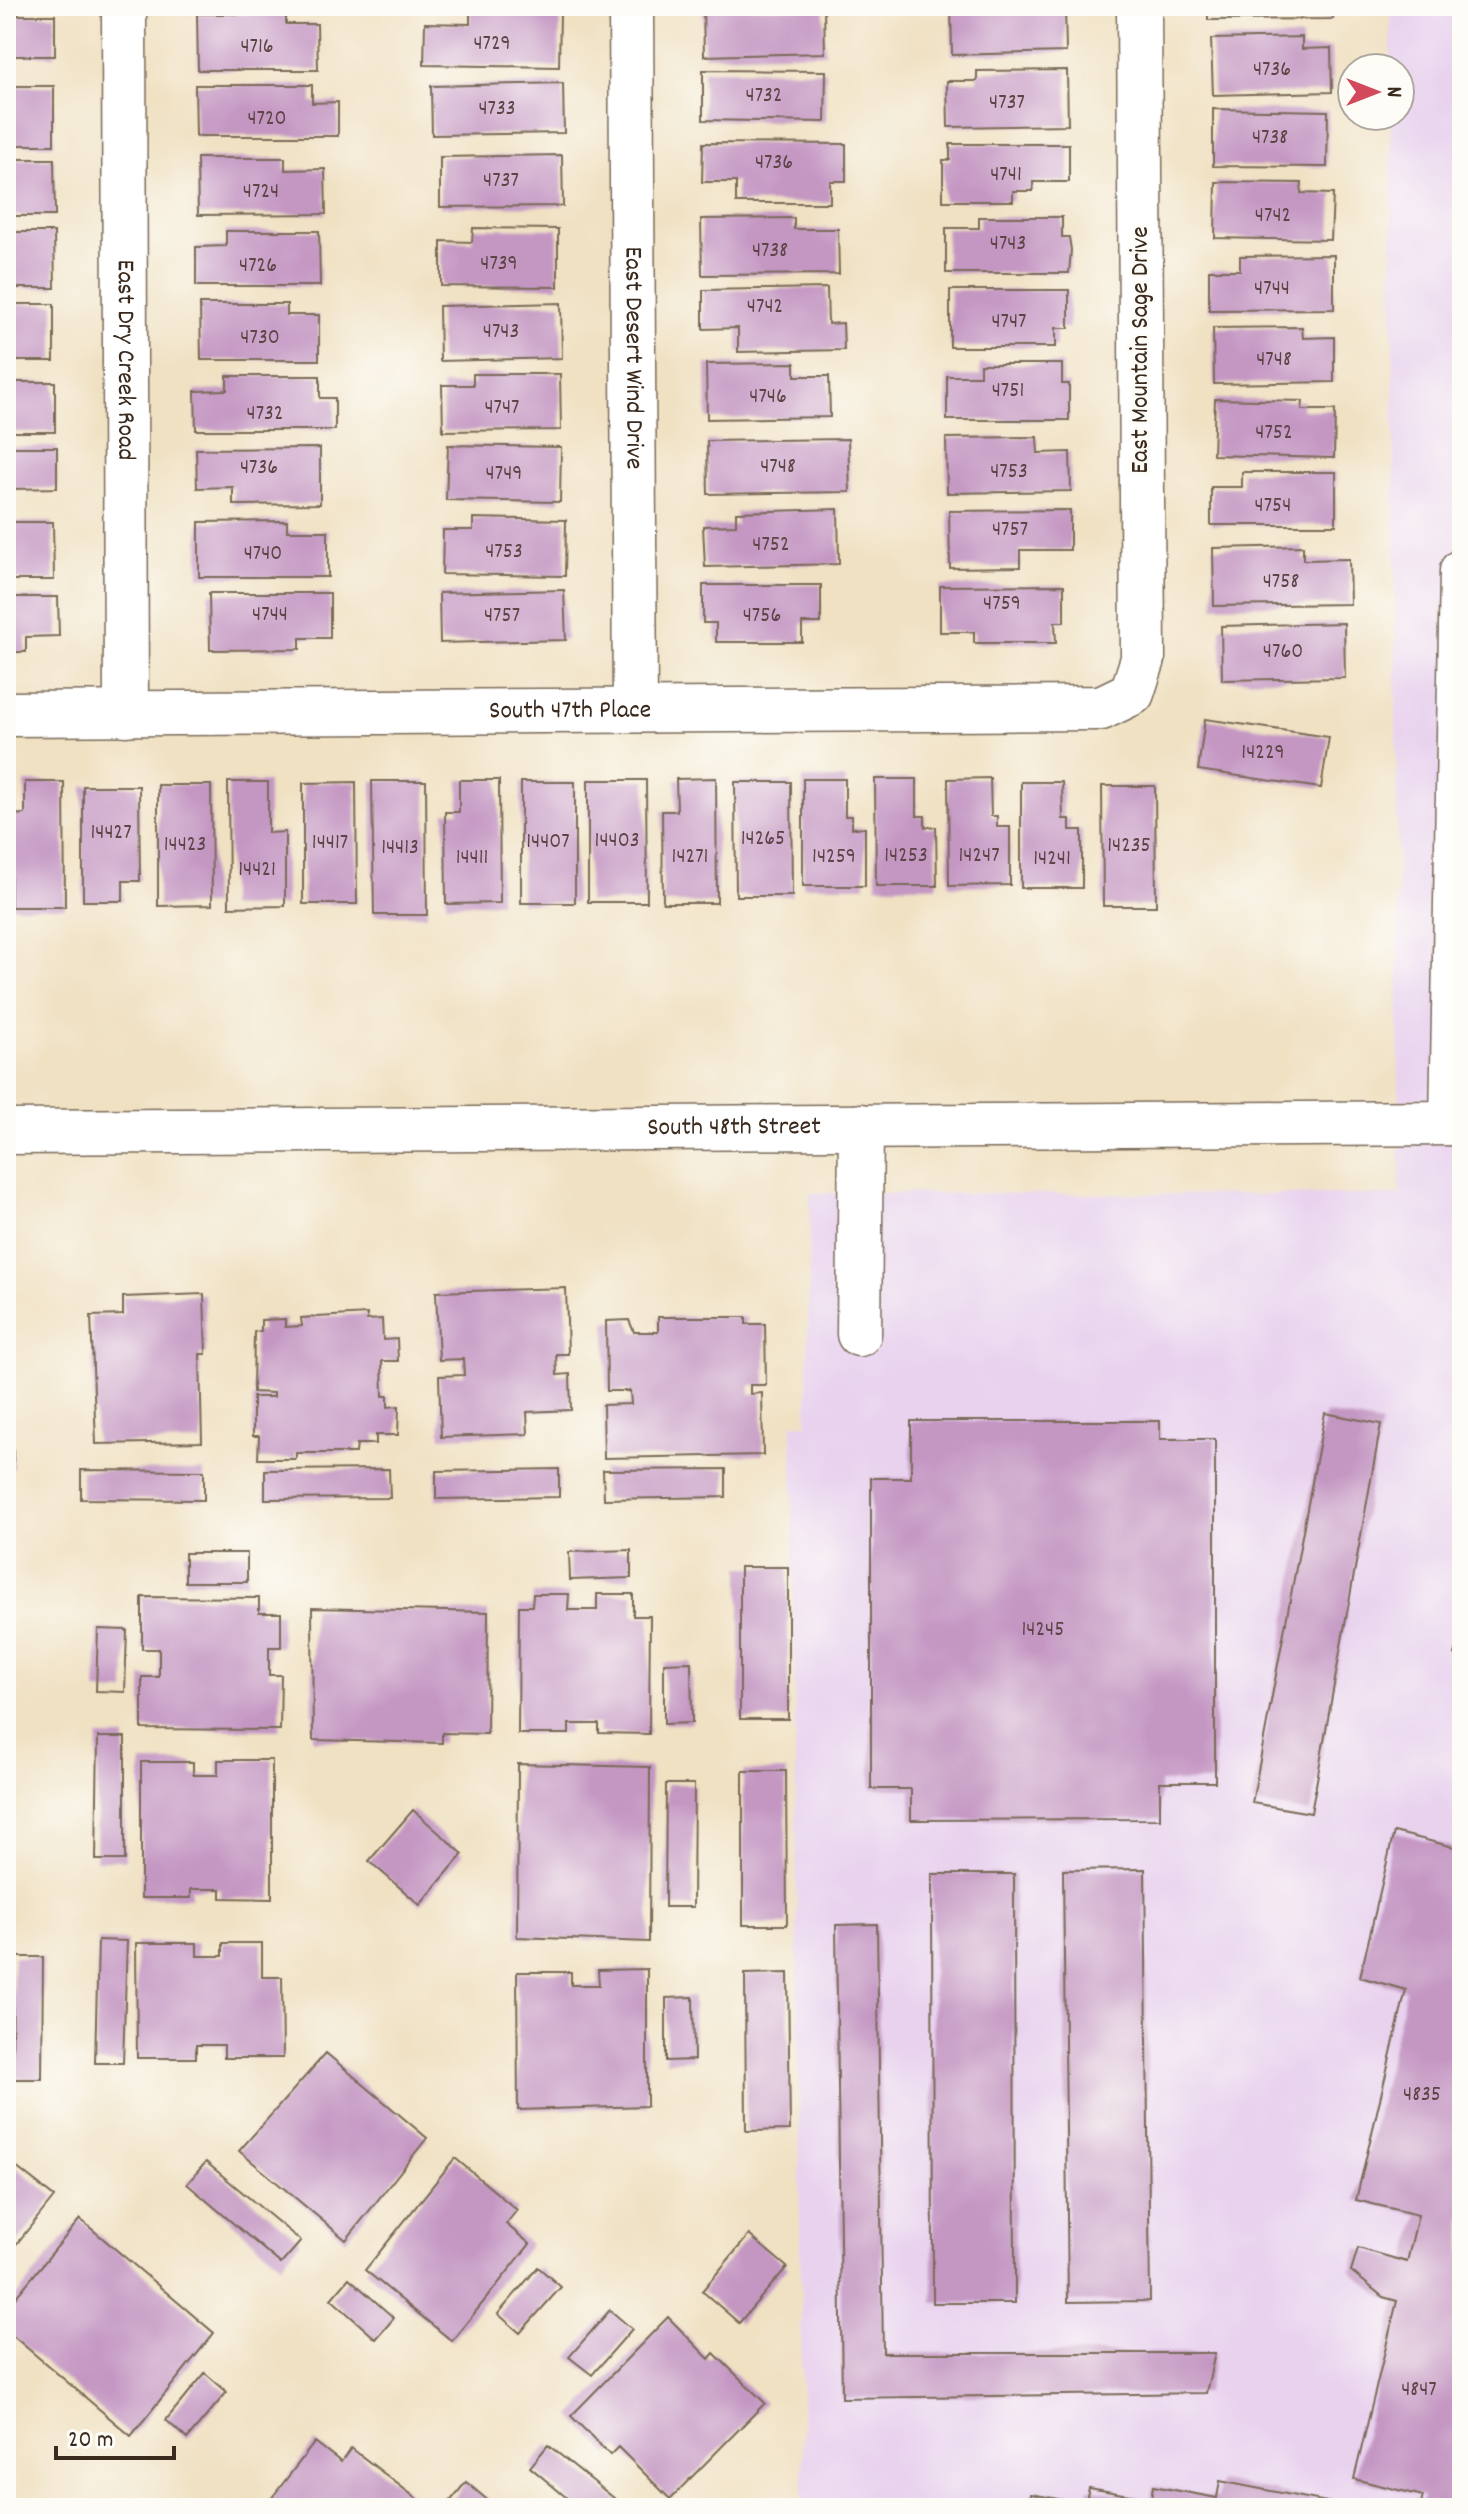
<svg xmlns="http://www.w3.org/2000/svg" width="1468" height="2514" font-family="Dekko,sans-serif">
<style>
.built{fill:#e8d2ee}
.building{fill:#c497c3}
.lines{fill:none;stroke-linecap:round;stroke-linejoin:round}
.minor-casing{stroke:#7a6a58;stroke-width:47}
.major-casing{stroke:#7a6a58;stroke-width:47}
.minor{stroke:#fff;stroke-width:44}
.major{stroke:#fff;stroke-width:44}
.labels{text-anchor:middle;dominant-baseline:central;stroke-width:6;stroke-linejoin:round;paint-order:stroke}
.number-label{font-size:22px;fill:#5d4547}
.street-label{font-size:26px;fill:#3b2a1e;stroke:#fdfcf7}
</style>
<rect width="100%" height="100%" fill="#fdfcf7"/>
<filter id="ink" filterUnits="userSpaceOnUse"><feTurbulence type="fractalNoise" baseFrequency=".0125" numOctaves="2"/><feDisplacementMap in="SourceGraphic" scale="16" xChannelSelector="R" yChannelSelector="G"/><feConvolveMatrix kernelMatrix="1 2 1 2 8 2 1 2 1" color-interpolation-filters="sRGB"/></filter>
<filter id="wash" filterUnits="userSpaceOnUse"><feTurbulence type="fractalNoise" baseFrequency=".006" numOctaves="4" result="noise"/><feDisplacementMap in="SourceGraphic" scale="32" xChannelSelector="R" yChannelSelector="G"/><feGaussianBlur stdDeviation="1.8" result="paint"/><feColorMatrix in="noise" values="0 0 0 0 0 0 0 0 0 0 0 0 0 0 0 0 0 1.4 0 .05"/><feComposite in="paint" operator="in"/></filter>
<g filter="url(#wash)">
<rect width="100%" height="100%" fill="#f0e1c3"/>
<path class="built" d="M 1390,6 L 1462,6 L 1462,2508 L 803,2508 L 792,1424 L 807,1424 L 810,1193 L 1400,1195 L 1391,116 L 1400,116 L 1400,68 L 1391,68 Z"/>
<g id="blocks">
<path class="building" d="M 703,6 L 824,9 L 825,53 L 704,56 Z
M 951,6 L 1065,6 L 1066,52 L 952,55 Z
M 1208,6 L 1332,6 L 1333,19 L 1208,20 Z
M 470,11 L 560,13 L 559,67 L 424,65 L 425,23 L 470,24 Z
M 197,14 L 286,14 L 286,24 L 317,24 L 318,70 L 198,70 Z
M 6,15 L 55,15 L 55,56 L 6,56 Z
M 1302,37 L 1302,49 L 1331,48 L 1332,92 L 1213,95 L 1211,39 Z
M 703,70 L 826,71 L 825,122 L 703,120 Z
M 1067,70 L 1068,125 L 948,127 L 947,81 L 977,81 L 977,71 Z
M 563,83 L 564,133 L 432,135 L 431,86 Z
M 195,85 L 312,85 L 312,103 L 338,102 L 338,136 L 196,136 Z
M 6,86 L 54,86 L 54,145 L 6,145 Z
M 1213,109 L 1328,111 L 1327,167 L 1213,166 Z
M 703,143 L 846,144 L 846,181 L 830,181 L 830,203 L 736,203 L 736,182 L 702,182 Z
M 950,144 L 1069,144 L 1069,182 L 1033,182 L 1033,191 L 1013,191 L 1013,201 L 943,201 L 943,160 L 950,160 Z
M 562,155 L 563,206 L 440,207 L 440,157 Z
M 197,158 L 285,158 L 285,170 L 325,169 L 326,214 L 198,215 Z
M 6,159 L 54,159 L 55,216 L 6,216 Z
M 1216,182 L 1302,183 L 1301,193 L 1333,194 L 1331,240 L 1215,238 Z
M 979,217 L 1062,217 L 1062,237 L 1069,237 L 1071,250 L 1069,273 L 946,273 L 946,228 L 979,228 Z
M 794,218 L 794,229 L 838,229 L 839,274 L 702,275 L 701,219 Z
M 473,228 L 558,229 L 558,287 L 441,286 L 441,241 L 472,242 Z
M 226,231 L 319,231 L 320,286 L 196,286 L 196,247 L 226,246 Z
M 6,232 L 54,232 L 55,288 L 6,288 Z
M 1334,255 L 1334,309 L 1209,310 L 1209,270 L 1240,270 L 1240,256 Z
M 827,288 L 828,324 L 843,323 L 844,350 L 738,352 L 738,328 L 703,329 L 703,290 Z
M 950,290 L 1069,290 L 1069,328 L 1056,328 L 1056,347 L 950,347 Z
M 561,303 L 562,358 L 440,361 L 439,306 Z
M 6,304 L 54,304 L 54,361 L 6,361 Z
M 200,304 L 287,304 L 287,315 L 319,315 L 319,360 L 201,360 Z
M 1302,327 L 1303,338 L 1334,337 L 1334,382 L 1214,384 L 1213,328 Z
M 795,363 L 795,376 L 829,376 L 830,417 L 707,419 L 706,364 Z
M 980,364 L 1062,364 L 1062,384 L 1069,384 L 1069,420 L 947,420 L 947,376 L 980,376 Z
M 473,374 L 560,374 L 561,430 L 443,431 L 442,385 L 473,385 Z
M 227,376 L 320,376 L 320,398 L 335,398 L 335,430 L 196,430 L 195,391 L 227,390 Z
M 6,382 L 55,382 L 55,432 L 6,432 Z
M 1215,399 L 1303,401 L 1302,410 L 1335,410 L 1334,458 L 1213,455 Z
M 1037,437 L 1038,453 L 1070,452 L 1071,491 L 947,493 L 946,438 Z
M 848,439 L 850,492 L 708,494 L 707,441 Z
M 448,445 L 561,447 L 560,502 L 446,500 Z
M 6,447 L 57,447 L 57,488 L 11,489 L 11,507 L 6,507 Z
M 320,448 L 320,504 L 233,505 L 233,487 L 197,488 L 196,449 Z
M 1242,472 L 1336,472 L 1336,525 L 1211,525 L 1211,487 L 1242,487 Z
M 838,509 L 839,564 L 705,567 L 703,526 L 736,525 L 736,512 Z
M 1070,510 L 1070,550 L 1020,550 L 1020,567 L 950,568 L 949,511 Z
M 473,518 L 566,520 L 565,576 L 442,574 L 443,530 L 473,530 Z
M 287,521 L 287,531 L 328,531 L 328,577 L 199,577 L 199,522 Z
M 6,522 L 53,522 L 54,580 L 6,580 Z
M 1303,546 L 1303,560 L 1349,559 L 1350,604 L 1214,606 L 1213,548 Z
M 703,585 L 821,585 L 821,623 L 802,623 L 802,642 L 716,642 L 716,623 L 703,623 Z
M 1064,585 L 1064,622 L 1055,622 L 1056,643 L 974,643 L 974,632 L 940,632 L 940,586 Z
M 564,590 L 566,640 L 440,643 L 439,593 Z
M 209,593 L 330,593 L 330,638 L 300,638 L 300,649 L 210,650 Z
M 6,597 L 58,597 L 59,636 L 26,637 L 26,652 L 6,652 Z
M 1344,623 L 1345,678 L 1222,680 L 1221,626 Z
M 1205,719 L 1329,737 L 1321,788 L 1198,770 Z
M 716,778 L 717,903 L 663,903 L 662,811 L 677,811 L 676,779 Z
M 990,778 L 991,816 L 997,816 L 997,827 L 1010,827 L 1010,885 L 949,886 L 948,779 Z
M 803,779 L 845,779 L 845,816 L 852,816 L 852,828 L 865,828 L 865,886 L 803,886 Z
M 875,779 L 917,779 L 917,816 L 925,816 L 925,827 L 936,827 L 937,886 L 876,886 Z
M 459,780 L 499,780 L 500,903 L 446,904 L 445,812 L 459,812 Z
M 588,780 L 646,780 L 647,902 L 588,902 Z
M 372,781 L 426,781 L 427,915 L 374,915 Z
M 25,782 L 64,782 L 65,907 L 11,907 L 10,815 L 25,814 Z
M 228,782 L 268,782 L 268,833 L 285,832 L 285,906 L 229,907 Z
M 356,782 L 357,904 L 303,904 L 303,783 Z
M 521,782 L 575,782 L 575,903 L 521,903 Z
M 735,782 L 791,782 L 792,896 L 736,896 Z
M 1021,782 L 1062,782 L 1063,819 L 1070,819 L 1070,830 L 1082,830 L 1082,888 L 1021,888 Z
M 158,785 L 211,785 L 212,905 L 158,906 Z
M 83,786 L 139,786 L 140,881 L 123,881 L 123,901 L 83,901 Z
M 1102,786 L 1155,786 L 1156,906 L 1103,906 Z
M 566,1288 L 568,1354 L 556,1354 L 557,1375 L 570,1374 L 571,1410 L 527,1412 L 528,1434 L 441,1437 L 439,1376 L 464,1375 L 463,1359 L 439,1360 L 436,1292 Z
M 204,1294 L 206,1354 L 200,1354 L 202,1442 L 96,1444 L 91,1316 L 123,1315 L 123,1297 Z
M 367,1314 L 367,1320 L 382,1319 L 383,1340 L 397,1339 L 398,1361 L 382,1361 L 383,1396 L 388,1396 L 388,1407 L 399,1406 L 398,1435 L 376,1435 L 376,1444 L 357,1444 L 356,1453 L 296,1453 L 296,1459 L 258,1459 L 259,1436 L 253,1436 L 253,1397 L 274,1397 L 274,1393 L 253,1392 L 254,1332 L 261,1331 L 261,1320 L 285,1319 L 285,1327 L 302,1326 L 301,1318 Z
M 658,1317 L 746,1317 L 746,1324 L 765,1324 L 766,1385 L 750,1385 L 750,1394 L 762,1393 L 763,1455 L 604,1458 L 603,1405 L 631,1404 L 630,1391 L 607,1391 L 606,1321 L 629,1320 L 634,1332 L 658,1332 Z
M 6,1413 L 13,1413 L 13,1468 L 6,1468 Z
M 1325,1413 L 1381,1424 L 1311,1813 L 1252,1803 Z
M 911,1421 L 1160,1421 L 1160,1439 L 1215,1439 L 1215,1782 L 1160,1782 L 1160,1819 L 911,1820 L 911,1789 L 871,1789 L 871,1478 L 911,1478 Z
M 389,1469 L 390,1498 L 265,1499 L 265,1470 Z
M 559,1469 L 559,1497 L 436,1499 L 436,1471 Z
M 726,1469 L 726,1497 L 604,1499 L 603,1470 Z
M 81,1470 L 204,1471 L 204,1500 L 81,1499 Z
M 631,1550 L 631,1578 L 570,1580 L 569,1552 Z
M 185,1553 L 247,1553 L 247,1582 L 185,1582 Z
M 740,1567 L 788,1567 L 788,1719 L 740,1719 Z
M 533,1594 L 569,1594 L 568,1610 L 597,1610 L 597,1594 L 633,1594 L 633,1616 L 650,1616 L 649,1734 L 599,1733 L 599,1724 L 569,1724 L 569,1734 L 518,1734 L 519,1606 L 532,1606 Z
M 142,1597 L 259,1598 L 259,1613 L 281,1613 L 281,1647 L 269,1647 L 269,1675 L 281,1675 L 280,1730 L 142,1729 L 142,1677 L 159,1677 L 159,1649 L 142,1649 Z
M 312,1608 L 488,1612 L 487,1734 L 442,1733 L 442,1743 L 313,1740 Z
M 98,1629 L 127,1630 L 125,1692 L 96,1691 Z
M 1462,1632 L 1462,1659 L 1455,1654 Z
M 691,1662 L 692,1723 L 664,1724 L 664,1663 Z
M 98,1737 L 125,1737 L 125,1860 L 96,1860 Z
M 218,1760 L 272,1760 L 272,1899 L 221,1898 L 221,1889 L 191,1889 L 191,1898 L 141,1898 L 141,1762 L 193,1762 L 193,1775 L 218,1775 Z
M 518,1764 L 650,1767 L 649,1942 L 517,1937 Z
M 743,1771 L 786,1771 L 787,1925 L 743,1925 Z
M 666,1784 L 694,1784 L 693,1907 L 665,1907 Z
M 413,1810 L 463,1854 L 420,1905 L 369,1861 Z
M 1394,1832 L 1462,1849 L 1462,2508 L 1420,2508 L 1423,2496 L 1354,2479 L 1397,2301 L 1383,2297 L 1351,2271 L 1358,2248 L 1407,2262 L 1418,2215 L 1356,2200 L 1406,1990 L 1360,1977 Z
M 1145,1869 L 1150,2301 L 1068,2302 L 1063,1870 Z
M 932,1874 L 1014,1874 L 1015,2303 L 933,2303 Z
M 877,1924 L 883,2353 L 1215,2353 L 1206,2393 L 842,2398 L 836,1925 Z
M 98,1940 L 127,1941 L 123,2063 L 95,2063 Z
M 136,1943 L 197,1943 L 197,1956 L 223,1956 L 223,1943 L 262,1943 L 262,1977 L 282,1977 L 283,2058 L 224,2058 L 224,2045 L 196,2045 L 196,2058 L 137,2058 Z
M 13,1957 L 43,1957 L 42,2079 L 12,2079 Z
M 647,1969 L 647,2106 L 518,2110 L 517,1972 L 571,1972 L 571,1985 L 599,1985 L 598,1970 Z
M 788,1973 L 790,2130 L 746,2131 L 745,1974 Z
M 693,1997 L 694,2060 L 666,2061 L 666,1998 Z
M 326,2053 L 427,2138 L 346,2240 L 239,2151 Z
M 455,2158 L 517,2210 L 506,2224 L 530,2244 L 452,2341 L 365,2270 Z
M 6,2159 L 54,2197 L 6,2257 Z
M 206,2162 L 301,2241 L 281,2264 L 187,2184 Z
M 80,2219 L 214,2333 L 131,2436 L 6,2330 L 6,2309 Z
M 749,2235 L 787,2267 L 739,2323 L 702,2291 Z
M 538,2267 L 561,2287 L 520,2333 L 498,2314 Z
M 349,2278 L 394,2318 L 376,2339 L 331,2299 Z
M 610,2310 L 632,2329 L 592,2375 L 569,2357 Z
M 668,2317 L 709,2359 L 714,2353 L 765,2403 L 670,2499 L 618,2447 L 610,2455 L 571,2416 Z
M 205,2373 L 227,2392 L 187,2439 L 166,2420 Z
M 315,2442 L 341,2462 L 351,2448 L 417,2499 L 410,2508 L 264,2508 Z
M 548,2445 L 620,2503 L 616,2508 L 579,2508 L 530,2467 Z
M 1220,2481 L 1357,2508 L 1028,2508 L 1031,2494 L 1085,2504 L 1089,2488 L 1151,2499 L 1153,2486 L 1217,2498 Z
M 466,2482 L 497,2508 L 452,2508 L 448,2504 Z"/>
</g>
</g>
<g filter="url(#ink)">
<use href="#blocks" fill-opacity="0" stroke="#7a6a58" stroke-width="2"/>
<g class="lines">
<g class="minor-casing">
<g id="minor">
<path id="s1" d="M 124,6 L 126,714"/>
<path id="s2" d="M 631,6 L 635,710"/>
<path id="s3" d="M 6,714 L 1101,708 L 1132,693 L 1143,659 L 1139,6"/>
<path d="M 1452,1123 L 1462,571"/>
<path d="M 859,1334 L 861,1126"/>
</g>
</g>
<g class="major-casing">
<g id="major">
<path id="s4" d="M 6,1132 L 1462,1123"/>
</g>
</g>
<use href="#minor" class="minor"/>
<use href="#major" class="major"/>
</g>
</g>
<g class="labels">
<g class="number-label">
<text x="492" y="44">4729</text>
<text x="257" y="47">4716</text>
<text x="1272" y="70">4736</text>
<text x="764" y="96">4732</text>
<text x="1007" y="103">4737</text>
<text x="497" y="109">4733</text>
<text x="267" y="119">4720</text>
<text x="1270" y="138">4738</text>
<text x="774" y="163">4736</text>
<text x="1006" y="175">4741</text>
<text x="501" y="181">4737</text>
<text x="261" y="192">4724</text>
<text x="1273" y="216">4742</text>
<text x="1008" y="244">4743</text>
<text x="770" y="251">4738</text>
<text x="499" y="264">4739</text>
<text x="258" y="266">4726</text>
<text x="1272" y="289">4744</text>
<text x="765" y="307">4742</text>
<text x="1009" y="322">4747</text>
<text x="501" y="332">4743</text>
<text x="260" y="338">4730</text>
<text x="1274" y="360">4748</text>
<text x="1008" y="391">4751</text>
<text x="768" y="397">4746</text>
<text x="502" y="408">4747</text>
<text x="265" y="414">4732</text>
<text x="1274" y="433">4752</text>
<text x="778" y="467">4748</text>
<text x="259" y="468">4736</text>
<text x="1009" y="472">4753</text>
<text x="504" y="474">4749</text>
<text x="1273" y="506">4754</text>
<text x="1010" y="530">4757</text>
<text x="771" y="545">4752</text>
<text x="504" y="552">4753</text>
<text x="263" y="554">4740</text>
<text x="1281" y="582">4758</text>
<text x="1002" y="604">4759</text>
<text x="270" y="615">4744</text>
<text x="502" y="616">4757</text>
<text x="762" y="616">4756</text>
<text x="1283" y="652">4760</text>
<text x="1263" y="753">14229</text>
<text x="111" y="833">14427</text>
<text x="763" y="839">14265</text>
<text x="617" y="841">14403</text>
<text x="548" y="842">14407</text>
<text x="330" y="843">14417</text>
<text x="185" y="845">14423</text>
<text x="1129" y="846">14235</text>
<text x="400" y="848">14413</text>
<text x="906" y="856">14253</text>
<text x="979" y="856">14247</text>
<text x="690" y="857">14271</text>
<text x="834" y="857">14259</text>
<text x="472" y="858">14411</text>
<text x="1052" y="859">14241</text>
<text x="257" y="870">14421</text>
<text x="1043" y="1630">14245</text>
<text x="1422" y="2095">4835</text>
<text x="1419" y="2390">4847</text>
</g>
<g class="street-label">
<text transform="translate(1141 350) rotate(-90)">East Mountain Sage Drive</text>
<text stroke="none"><textPath href="#s2" startOffset="352">East Desert Wind Drive</textPath></text>
<text stroke="none"><textPath href="#s1" startOffset="354">East Dry Creek Road</textPath></text>
<text stroke="none"><textPath href="#s3" startOffset="564">South 47th Place</textPath></text>
<text stroke="none"><textPath href="#s4" startOffset="728">South 48th Street</textPath></text>
</g>
</g>
<rect width="1468" height="2514" fill="none" stroke="#fdfcf7" stroke-width="32"/>
<g transform="translate(1376 92) rotate(90)"><circle r="38" fill="#fdfcf7" stroke="#afa8a0" stroke-width="2"/>
<path d="M0-6L14 30L0 20L-14 30Z" fill="#d1495b"/>
<text y="-12" font-size="22" font-weight="bold" text-anchor="middle" fill="#3b2a1e">N</text>
</g>
<path d="M56 2446v12h118v-12" fill="none" stroke="#3b2a1e" stroke-width="4"/>
<text x="68" y="2446" font-size="24" fill="#3b2a1e" stroke="#fdfcf7" stroke-width="6" paint-order="stroke">20 m</text>
</svg>
